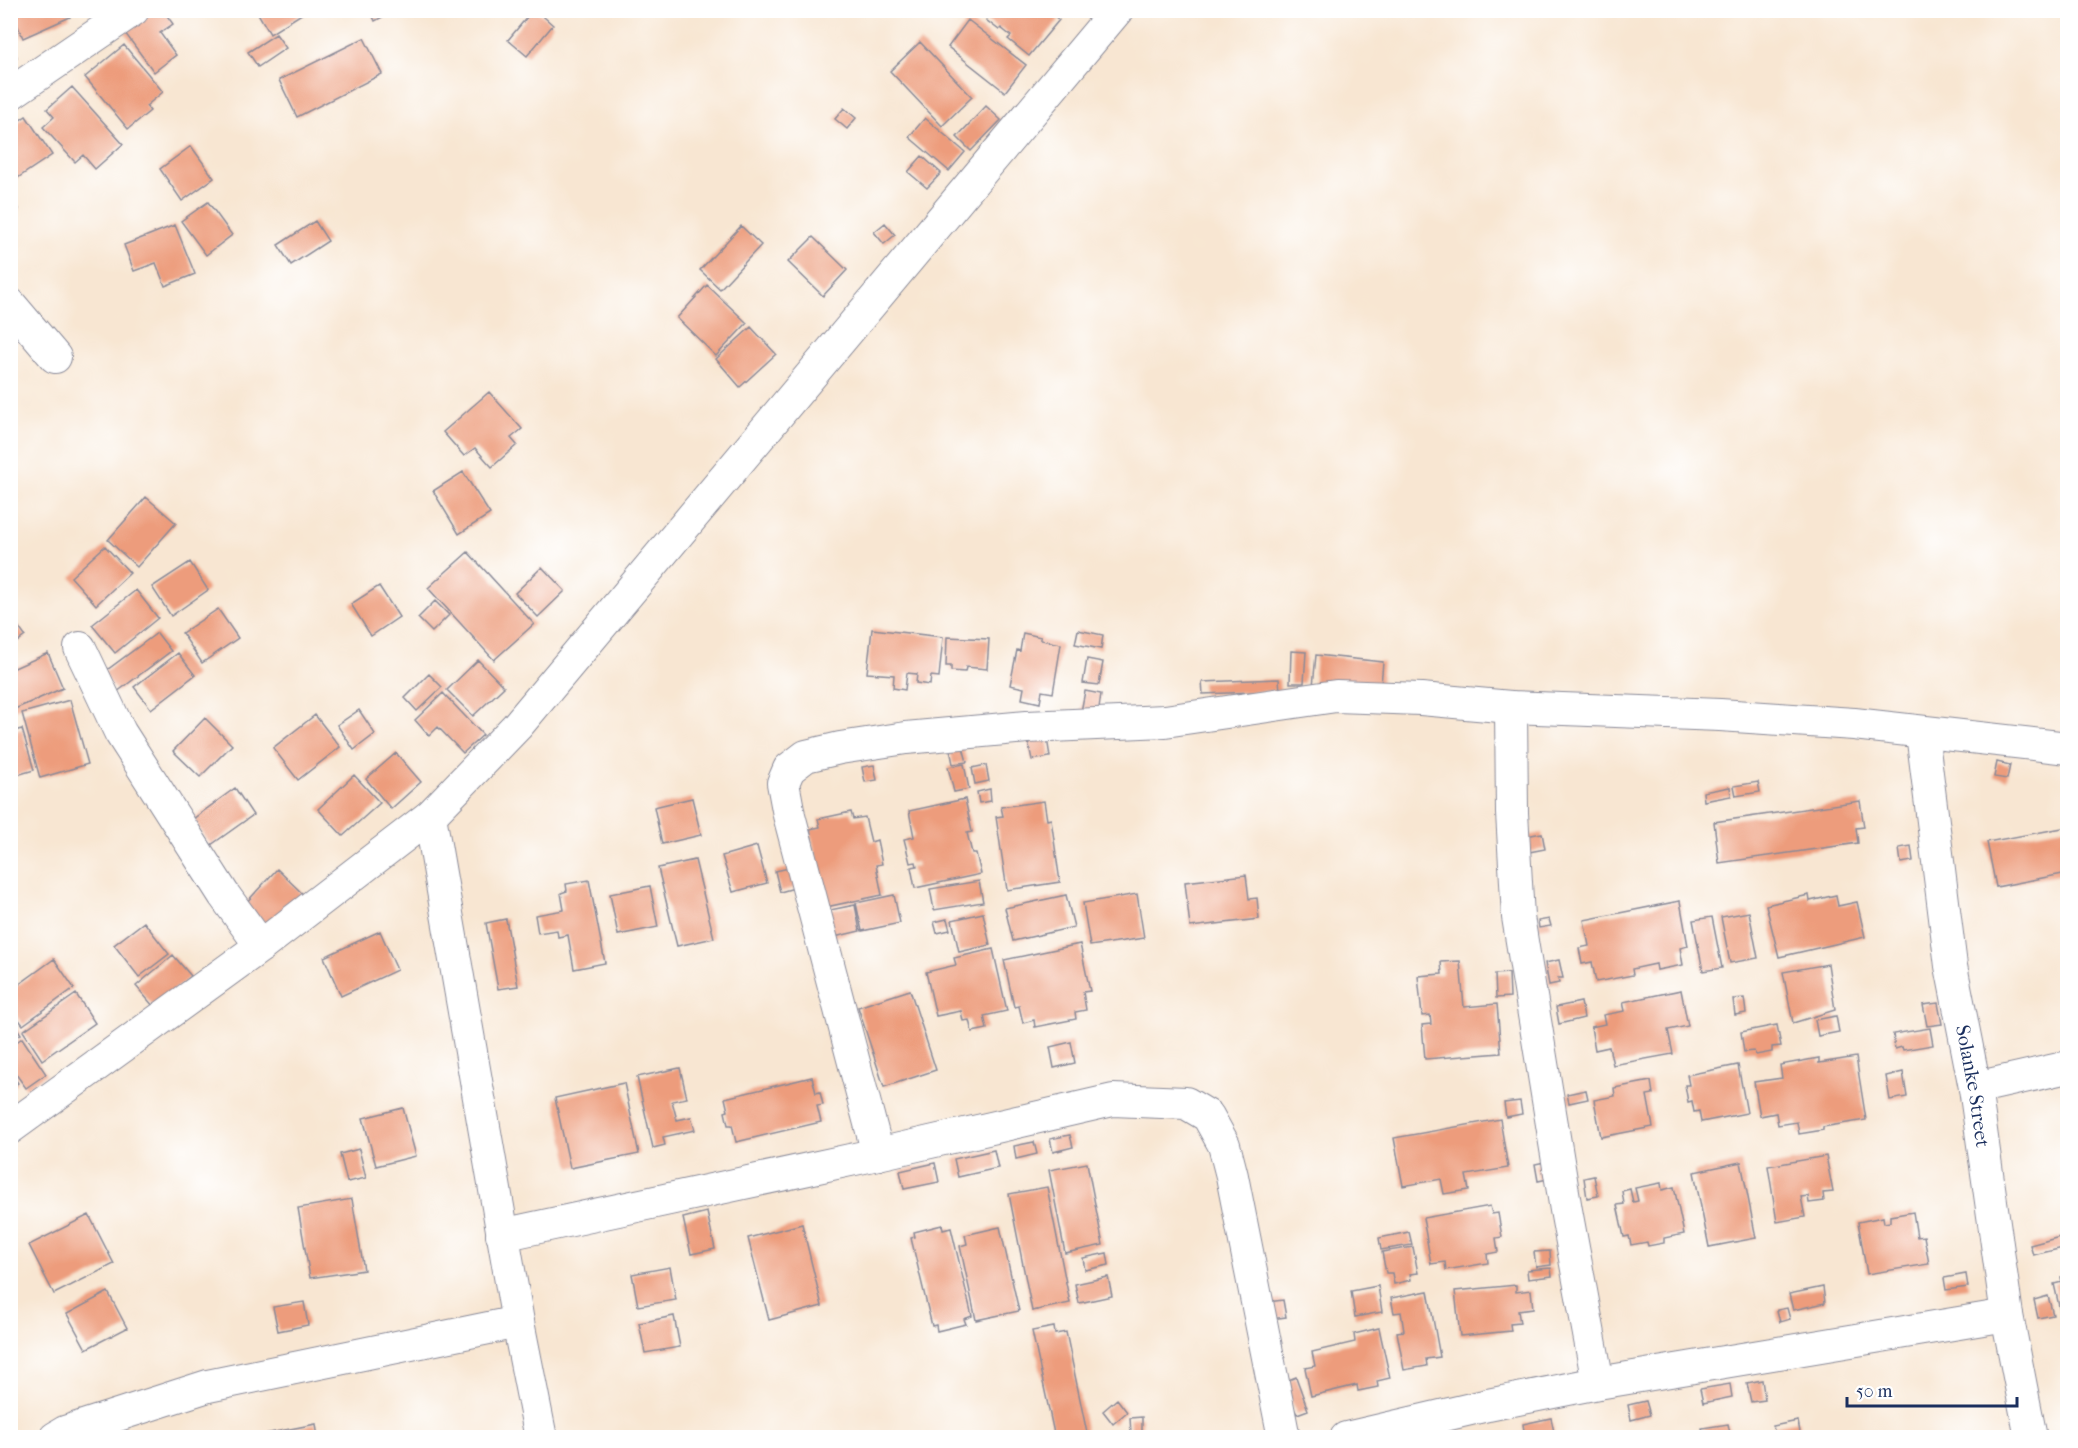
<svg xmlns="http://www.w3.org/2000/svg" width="2078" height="1448" font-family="'IM FELL French Canon',serif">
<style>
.building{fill:#ed9c7c}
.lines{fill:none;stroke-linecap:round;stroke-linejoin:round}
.minor-casing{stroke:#8a8a98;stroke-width:34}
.minor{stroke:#fff;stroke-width:32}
.labels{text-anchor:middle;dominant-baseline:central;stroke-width:4.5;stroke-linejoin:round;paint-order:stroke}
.street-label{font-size:20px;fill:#1b2f5e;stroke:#fff}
</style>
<rect width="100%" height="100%" fill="#fff"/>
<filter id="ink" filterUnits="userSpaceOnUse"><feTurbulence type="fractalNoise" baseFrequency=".0167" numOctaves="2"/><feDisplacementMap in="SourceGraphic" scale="12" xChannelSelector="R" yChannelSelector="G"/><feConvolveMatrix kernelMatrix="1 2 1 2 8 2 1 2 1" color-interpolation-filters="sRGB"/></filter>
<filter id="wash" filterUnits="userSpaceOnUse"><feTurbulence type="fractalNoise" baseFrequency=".008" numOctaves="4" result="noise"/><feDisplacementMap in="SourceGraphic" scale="24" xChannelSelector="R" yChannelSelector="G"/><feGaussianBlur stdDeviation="1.35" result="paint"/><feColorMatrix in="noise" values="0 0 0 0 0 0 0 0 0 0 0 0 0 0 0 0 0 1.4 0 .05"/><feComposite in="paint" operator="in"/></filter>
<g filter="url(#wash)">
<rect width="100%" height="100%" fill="#f8e6d2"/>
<g id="blocks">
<path class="building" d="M 11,10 L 67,10 L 70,17 L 23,38 Z
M 156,10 L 163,10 L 173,24 L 160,33 L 176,55 L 154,72 L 125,33 Z
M 256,10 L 308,10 L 270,34 Z
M 370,10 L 395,10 L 375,21 Z
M 533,10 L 536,10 L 553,25 L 527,56 L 508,40 Z
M 994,10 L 1047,10 L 1059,20 L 1029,56 L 1008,39 L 1011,36 L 1001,28 L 999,30 L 986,20 Z
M 968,20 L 1026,65 L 1005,92 L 948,47 Z
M 276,34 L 286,48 L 258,67 L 248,52 Z
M 10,38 L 17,57 L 10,59 Z
M 364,38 L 382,74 L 297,117 L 279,80 Z
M 920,42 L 972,97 L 942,126 L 890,71 Z
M 124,45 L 163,92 L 146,106 L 150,111 L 128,129 L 85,77 Z
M 72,87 L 123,144 L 95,169 L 83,155 L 75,162 L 43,127 L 54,117 L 47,109 Z
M 986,106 L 1001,120 L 971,151 L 957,137 Z
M 844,108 L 856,118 L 847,129 L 835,119 Z
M 26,116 L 52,155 L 16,179 L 10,171 L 10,127 Z
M 925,118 L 965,152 L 949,171 L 909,137 Z
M 191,146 L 214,178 L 182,201 L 160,169 Z
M 922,156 L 941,173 L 927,188 L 908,172 Z
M 10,199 L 19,209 L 10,216 Z
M 208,202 L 232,235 L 206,255 L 181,221 Z
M 315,221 L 328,241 L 291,265 L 278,245 Z
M 885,223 L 895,235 L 884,244 L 874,232 Z
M 175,225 L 195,274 L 165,286 L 156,263 L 134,271 L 124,245 Z
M 741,226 L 761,245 L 720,289 L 700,270 Z
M 813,237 L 847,270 L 823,296 L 788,262 Z
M 707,285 L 747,323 L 716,356 L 677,318 Z
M 751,327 L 776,354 L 740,387 L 716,359 Z
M 489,392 L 522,429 L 511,438 L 517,445 L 492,467 L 475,448 L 464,456 L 443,432 Z
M 463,472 L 490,514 L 459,534 L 433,491 Z
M 146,497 L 176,523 L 137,567 L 108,540 Z
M 105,546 L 130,573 L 96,605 L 71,577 Z
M 468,552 L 534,624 L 494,660 L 428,588 Z
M 190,562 L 208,590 L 171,616 L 152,587 Z
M 542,567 L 565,591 L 538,617 L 515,593 Z
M 379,586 L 399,617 L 371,636 L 351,604 Z
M 136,590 L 158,618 L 115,653 L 92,625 Z
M 435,601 L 449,615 L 432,632 L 418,618 Z
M 218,609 L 238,638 L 202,663 L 182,633 Z
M 10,615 L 25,636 L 10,647 Z
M 872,629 L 943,637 L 939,677 L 931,676 L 930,685 L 916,683 L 917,674 L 907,673 L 905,690 L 893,688 L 894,675 L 867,673 Z
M 1078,630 L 1103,635 L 1101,649 L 1075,644 Z
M 157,633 L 171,651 L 117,692 L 103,673 Z
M 1023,633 L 1041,637 L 1041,640 L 1061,644 L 1053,693 L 1042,691 L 1040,703 L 1022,699 L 1024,688 L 1010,685 L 1017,650 L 1020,651 Z
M 947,637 L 989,639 L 987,669 L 966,667 L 965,672 L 951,671 L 951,666 L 946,666 Z
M 1291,651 L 1306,652 L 1304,683 L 1290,683 Z
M 48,653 L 63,688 L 10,711 L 10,670 Z
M 178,653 L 195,675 L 151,709 L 134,687 Z
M 1316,655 L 1383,662 L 1381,685 L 1313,686 Z
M 1087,659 L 1103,662 L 1099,685 L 1083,683 Z
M 478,660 L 504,687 L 473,716 L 447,690 Z
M 429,674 L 442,687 L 417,711 L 405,698 Z
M 1279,679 L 1280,691 L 1203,694 L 1202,682 Z
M 1085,691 L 1101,694 L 1098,715 L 1081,712 Z
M 443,693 L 483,735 L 463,753 L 438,727 L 429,736 L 415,720 Z
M 70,700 L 88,764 L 40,778 L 22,713 Z
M 359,710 L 375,734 L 354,750 L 337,725 Z
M 315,715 L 340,747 L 298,780 L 273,748 Z
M 205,718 L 232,745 L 200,777 L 173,751 Z
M 22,729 L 34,770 L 10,777 L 10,732 Z
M 1047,738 L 1050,757 L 1032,760 L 1028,741 Z
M 963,747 L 967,762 L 953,764 L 950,749 Z
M 396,753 L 421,782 L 391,809 L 366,779 Z
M 1997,762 L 2010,765 L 2007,779 L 1994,777 Z
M 964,764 L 969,789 L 954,792 L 948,767 Z
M 874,765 L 877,780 L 865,782 L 862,767 Z
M 986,765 L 989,781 L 975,784 L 972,768 Z
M 354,775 L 380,803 L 343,836 L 318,809 Z
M 1758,782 L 1760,792 L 1736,796 L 1734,786 Z
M 1730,787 L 1731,796 L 1704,801 L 1703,792 Z
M 235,788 L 253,815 L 211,845 L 193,819 Z
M 990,789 L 991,801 L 979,803 L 977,792 Z
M 692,798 L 701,835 L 662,844 L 654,807 Z
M 965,799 L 972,832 L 967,833 L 972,853 L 976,853 L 981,874 L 915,888 L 911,867 L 917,866 L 916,862 L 910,863 L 904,839 L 914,837 L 909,811 Z
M 1044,801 L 1047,820 L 1051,819 L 1060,882 L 1007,890 L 996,817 L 1003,816 L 1001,807 Z
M 1860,801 L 1864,827 L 1856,828 L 1858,843 L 1719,863 L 1714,822 Z
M 851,812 L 853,819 L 865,817 L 871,842 L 877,840 L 882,864 L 876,865 L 882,895 L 826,907 L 810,829 L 820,827 L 818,819 Z
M 2068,827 L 2068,873 L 1996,887 L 1987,842 Z
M 1542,833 L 1545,849 L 1529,852 L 1526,836 Z
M 757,846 L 767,883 L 733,892 L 722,856 Z
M 1911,846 L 1913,861 L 1901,863 L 1899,848 Z
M 695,860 L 714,938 L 677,946 L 658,868 Z
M 794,867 L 798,887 L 780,892 L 775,871 Z
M 277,869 L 306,897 L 272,932 L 244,905 Z
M 1246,875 L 1249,899 L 1257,898 L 1259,919 L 1190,927 L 1185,882 Z
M 589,880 L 605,963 L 574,969 L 568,935 L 558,937 L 557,930 L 538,933 L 535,915 L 564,910 L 561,893 L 567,891 L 566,884 Z
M 979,881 L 983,902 L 934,910 L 930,889 Z
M 650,886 L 658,927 L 618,935 L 610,894 Z
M 1137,894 L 1144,938 L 1090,946 L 1083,903 Z
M 894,895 L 900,923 L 862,931 L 856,903 Z
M 1066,895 L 1074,927 L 1013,941 L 1005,908 Z
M 1809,895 L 1810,901 L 1836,895 L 1838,906 L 1857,902 L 1865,937 L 1779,957 L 1766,905 Z
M 1680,901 L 1688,946 L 1680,948 L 1683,965 L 1657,970 L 1656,964 L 1632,969 L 1633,975 L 1596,982 L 1592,962 L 1582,964 L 1579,948 L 1589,946 L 1584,920 Z
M 855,905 L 860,931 L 830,938 L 825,911 Z
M 1749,912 L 1758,958 L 1730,963 L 1721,917 Z
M 983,913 L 990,945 L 959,952 L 952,920 Z
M 1712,917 L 1722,968 L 1703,971 L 1693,920 Z
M 506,919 L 518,986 L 498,989 L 486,923 Z
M 947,919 L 950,930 L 937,933 L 934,922 Z
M 1549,919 L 1551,926 L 1539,928 L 1538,921 Z
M 144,922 L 169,954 L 139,977 L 114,945 Z
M 380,931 L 397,970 L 341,996 L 324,957 Z
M 1080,944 L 1090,991 L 1083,992 L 1086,1010 L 1075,1012 L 1076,1019 L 1035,1027 L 1034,1020 L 1023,1023 L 1019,1006 L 1014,1007 L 1004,960 Z
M 993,949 L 1007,1011 L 984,1016 L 987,1029 L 972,1032 L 969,1020 L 963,1021 L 961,1011 L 936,1016 L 926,972 L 956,965 L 954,958 Z
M 173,955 L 191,976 L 154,1007 L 136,986 Z
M 54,959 L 74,988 L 23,1025 L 10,1008 L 10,991 Z
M 1559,960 L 1563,978 L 1558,978 L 1559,983 L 1549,985 L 1545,963 Z
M 1460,961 L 1464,1007 L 1497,1004 L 1501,1053 L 1425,1059 L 1422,1025 L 1431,1024 L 1430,1015 L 1422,1016 L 1418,976 L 1442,974 L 1441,962 Z
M 1828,964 L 1835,1010 L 1793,1023 L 1783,972 Z
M 1509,973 L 1510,997 L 1496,998 L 1495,974 Z
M 910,990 L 936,1070 L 884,1087 L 858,1007 Z
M 1681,990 L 1688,1026 L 1668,1030 L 1673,1054 L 1613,1065 L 1609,1047 L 1595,1050 L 1591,1027 L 1605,1024 L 1603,1015 L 1625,1011 L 1623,1002 Z
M 76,994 L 95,1023 L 42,1060 L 23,1031 Z
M 1744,998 L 1746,1013 L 1735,1015 L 1733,999 Z
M 1581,1002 L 1584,1018 L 1559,1024 L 1556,1007 Z
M 1938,1003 L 1942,1024 L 1927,1026 L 1923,1005 Z
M 1836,1016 L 1839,1032 L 1818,1036 L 1815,1020 Z
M 10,1018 L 21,1034 L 10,1041 Z
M 1777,1025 L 1781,1046 L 1772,1047 L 1772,1052 L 1756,1055 L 1754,1051 L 1744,1052 L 1741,1032 Z
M 1930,1028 L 1933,1045 L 1903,1050 L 1902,1047 L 1895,1049 L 1893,1034 Z
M 22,1038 L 46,1074 L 26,1088 L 10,1066 L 10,1047 Z
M 1071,1042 L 1075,1063 L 1054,1068 L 1050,1047 Z
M 1856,1057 L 1866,1120 L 1823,1127 L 1823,1130 L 1799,1134 L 1797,1122 L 1778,1125 L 1776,1113 L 1760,1116 L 1754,1082 L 1782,1078 L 1780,1065 L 1819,1058 L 1819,1063 Z
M 1738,1065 L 1747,1113 L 1701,1122 L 1699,1111 L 1694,1112 L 1692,1101 L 1688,1102 L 1685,1085 L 1689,1085 L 1687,1075 Z
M 680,1068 L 687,1098 L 672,1101 L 677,1120 L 691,1117 L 695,1130 L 663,1137 L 665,1145 L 653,1148 L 637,1077 Z
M 10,1072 L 18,1083 L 10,1088 Z
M 1903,1072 L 1907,1097 L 1890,1100 L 1886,1076 Z
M 812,1077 L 816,1093 L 820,1092 L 823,1105 L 817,1106 L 821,1122 L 736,1142 L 732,1125 L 728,1125 L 725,1112 L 728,1111 L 725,1098 Z
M 1651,1081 L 1653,1094 L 1647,1095 L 1653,1127 L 1601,1137 L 1594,1100 L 1615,1096 L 1614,1088 Z
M 624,1083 L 639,1154 L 570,1168 L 555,1098 Z
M 1586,1090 L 1588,1099 L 1569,1103 L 1567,1094 Z
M 1520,1101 L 1522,1114 L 1506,1117 L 1504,1103 Z
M 403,1108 L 416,1156 L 376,1166 L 363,1118 Z
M 1500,1119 L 1508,1168 L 1466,1175 L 1469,1190 L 1444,1194 L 1441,1179 L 1403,1186 L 1394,1138 Z
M 1070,1135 L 1073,1147 L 1053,1152 L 1050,1139 Z
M 1034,1142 L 1037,1154 L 1016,1159 L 1014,1146 Z
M 359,1149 L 366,1178 L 347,1182 L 340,1154 Z
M 994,1150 L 998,1168 L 958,1177 L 954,1159 Z
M 1826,1156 L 1833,1192 L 1823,1193 L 1824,1201 L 1809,1203 L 1808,1196 L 1801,1197 L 1805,1217 L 1777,1222 L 1768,1166 Z
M 1545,1162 L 1548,1179 L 1538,1181 L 1535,1164 Z
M 1741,1162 L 1756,1238 L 1709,1247 L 1694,1172 Z
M 935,1163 L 939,1182 L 904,1189 L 900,1171 Z
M 1087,1163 L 1103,1245 L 1065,1253 L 1049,1170 Z
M 1594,1176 L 1598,1196 L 1587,1198 L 1584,1178 Z
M 1661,1183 L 1662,1190 L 1674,1187 L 1684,1234 L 1664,1238 L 1664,1243 L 1648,1246 L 1647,1242 L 1631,1245 L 1629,1236 L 1624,1237 L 1617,1205 L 1624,1204 L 1622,1191 L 1630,1189 L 1633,1202 L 1638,1201 L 1635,1188 Z
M 1047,1187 L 1070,1303 L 1032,1311 L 1009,1194 Z
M 352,1199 L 364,1270 L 310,1278 L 298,1208 Z
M 1490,1206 L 1492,1214 L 1498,1213 L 1502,1237 L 1496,1238 L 1498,1252 L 1487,1254 L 1488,1263 L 1446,1270 L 1445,1262 L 1431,1264 L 1423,1218 Z
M 707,1212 L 715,1249 L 691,1254 L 683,1218 Z
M 1913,1212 L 1917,1237 L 1924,1236 L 1929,1264 L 1867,1274 L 1858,1222 L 1883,1217 L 1884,1223 L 1890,1222 L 1890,1216 Z
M 89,1215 L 114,1264 L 54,1294 L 29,1245 Z
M 802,1224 L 822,1306 L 769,1320 L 748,1238 Z
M 942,1225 L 943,1230 L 951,1228 L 972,1316 L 964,1319 L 966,1324 L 937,1331 L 936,1325 L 932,1326 L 911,1238 L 915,1237 L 914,1232 Z
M 1000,1227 L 1019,1311 L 976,1320 L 960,1246 L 967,1244 L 965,1235 Z
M 1409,1232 L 1412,1245 L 1381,1250 L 1379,1238 Z
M 2060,1237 L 2063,1248 L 2033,1255 L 2030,1245 Z
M 1413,1247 L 1418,1273 L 1410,1274 L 1411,1280 L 1394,1284 L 1392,1273 L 1386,1273 L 1382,1252 Z
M 1550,1251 L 1551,1265 L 1536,1267 L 1534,1252 Z
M 1107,1253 L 1109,1265 L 1085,1270 L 1083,1258 Z
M 670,1267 L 676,1300 L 638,1306 L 632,1274 Z
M 1551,1268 L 1552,1276 L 1528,1279 L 1527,1270 Z
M 1966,1274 L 1968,1287 L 1946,1290 L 1944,1278 Z
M 2068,1276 L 2068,1323 L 2063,1324 L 2054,1284 L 2062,1282 L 2061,1277 Z
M 1108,1277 L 1112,1296 L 1079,1303 L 1075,1284 Z
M 1516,1285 L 1516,1292 L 1531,1290 L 1533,1309 L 1518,1311 L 1520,1323 L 1510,1324 L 1511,1331 L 1460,1336 L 1455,1291 Z
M 1378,1286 L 1382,1312 L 1355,1317 L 1351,1291 Z
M 1823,1287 L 1825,1303 L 1793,1310 L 1789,1294 Z
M 1428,1291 L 1440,1357 L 1426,1359 L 1427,1366 L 1404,1370 L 1397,1332 L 1404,1331 L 1401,1312 L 1394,1313 L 1391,1298 Z
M 108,1292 L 127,1328 L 86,1349 L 67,1314 Z
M 2048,1296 L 2053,1315 L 2038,1318 L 2034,1300 Z
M 1283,1300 L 1286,1317 L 1271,1319 L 1268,1302 Z
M 304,1302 L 308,1325 L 278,1331 L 273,1307 Z
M 1787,1308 L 1790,1319 L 1780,1322 L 1777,1310 Z
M 674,1316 L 680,1347 L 645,1353 L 639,1323 Z
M 1054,1327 L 1055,1334 L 1066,1332 L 1088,1438 L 1055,1438 L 1032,1331 Z
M 1379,1328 L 1390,1378 L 1377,1381 L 1378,1387 L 1358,1391 L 1357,1385 L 1311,1396 L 1305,1368 L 1315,1366 L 1312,1352 L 1355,1342 L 1354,1334 Z
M 1296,1377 L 1308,1410 L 1297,1414 L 1281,1383 Z
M 1762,1380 L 1765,1400 L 1751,1402 L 1747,1383 Z
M 1730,1384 L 1732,1397 L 1703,1403 L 1700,1389 Z
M 1117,1399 L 1127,1412 L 1113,1424 L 1103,1411 Z
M 1646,1401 L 1650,1415 L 1631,1420 L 1628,1405 Z
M 1142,1417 L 1142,1432 L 1131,1433 L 1130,1418 Z
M 1551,1418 L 1554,1432 L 1525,1437 L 1523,1424 Z
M 1798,1421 L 1801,1438 L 1765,1438 L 1775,1434 L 1773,1426 Z
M 316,1424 L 318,1438 L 255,1438 L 254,1436 Z
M 1728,1424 L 1731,1438 L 1694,1438 L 1704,1435 L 1702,1428 Z"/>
</g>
</g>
<g filter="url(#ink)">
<use href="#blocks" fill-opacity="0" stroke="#8a8a98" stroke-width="1.5"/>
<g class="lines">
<g class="minor-casing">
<g id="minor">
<path d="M 10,94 L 133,10"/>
<path d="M 10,304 L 55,357"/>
<path d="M 80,648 L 120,732 L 224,895 L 261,946"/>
<path d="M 1511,707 L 1512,813 L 1518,917 L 1566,1210 L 1598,1383"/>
<path id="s1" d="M 1922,733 L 1951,966 L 1975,1088 L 2007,1315 L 2031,1438"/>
<path d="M 430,816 L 518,1322 L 541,1438"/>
<path d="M 1975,1088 L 2068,1067"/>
<path d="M 10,1128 L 261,946 L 430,816 L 517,726 L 1117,10"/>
<path d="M 878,1154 L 789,815 L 783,783 L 789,769 L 806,756 L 840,748 L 906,738 L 1027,727 L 1165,721 L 1336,696 L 1421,699 L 1511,707 L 1720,715 L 1854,724 L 2068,748"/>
<path d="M 502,1235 L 878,1154 L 1113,1100 L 1186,1103 L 1208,1116 L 1224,1145 L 1232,1176 L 1284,1438"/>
<path d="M 55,1438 L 65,1432 L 208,1386 L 518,1322"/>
<path d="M 1346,1438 L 1488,1405 L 1598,1383 L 2007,1315"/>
</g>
</g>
<use href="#minor" class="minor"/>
</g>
</g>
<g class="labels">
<g class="street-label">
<text stroke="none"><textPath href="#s1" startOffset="357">Solanke Street</textPath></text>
</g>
</g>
<rect width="2078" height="1448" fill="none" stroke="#fff" stroke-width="36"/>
<path d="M1847 1397v9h170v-9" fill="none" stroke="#1b2f5e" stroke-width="3"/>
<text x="1856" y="1397" font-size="18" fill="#1b2f5e" stroke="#ffffff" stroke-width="4.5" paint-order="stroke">50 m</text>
</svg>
